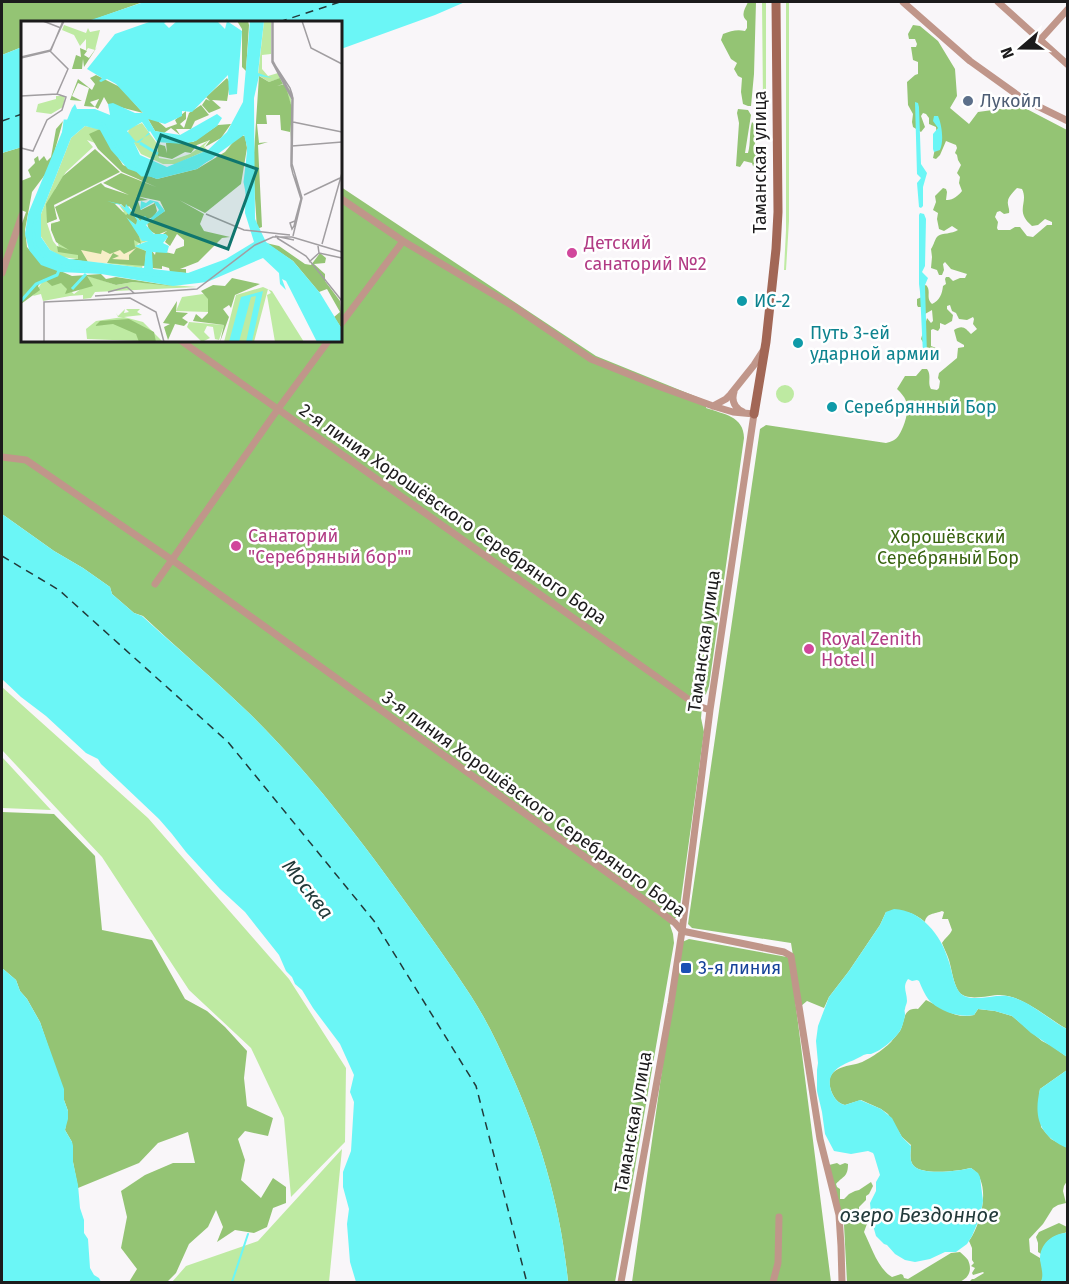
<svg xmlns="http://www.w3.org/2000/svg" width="1069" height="1284" font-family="'Fira Sans',sans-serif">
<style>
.green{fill:#beeaa2}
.forest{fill:#94c474;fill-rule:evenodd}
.water{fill:#6bf6f6}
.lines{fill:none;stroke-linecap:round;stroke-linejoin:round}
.stream{stroke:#6bf6f6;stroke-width:2}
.ferry{stroke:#223a3a;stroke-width:1.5;stroke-dasharray:8 6;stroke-linecap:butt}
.street{stroke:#c0968a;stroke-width:7}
.secondary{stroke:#a26756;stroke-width:9}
.service-dot{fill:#5c6f8a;stroke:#fff;stroke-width:2}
.hotel-dot{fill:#d1479c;stroke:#fff;stroke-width:2}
.culture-dot{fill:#0f9aa8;stroke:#fff;stroke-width:2}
.transit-dot{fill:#1a4fb4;stroke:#fff;stroke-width:2}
.labels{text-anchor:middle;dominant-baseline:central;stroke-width:5;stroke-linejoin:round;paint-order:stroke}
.service-label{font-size:18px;fill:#4e5e75;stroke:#fff;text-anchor:start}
.street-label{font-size:18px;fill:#1c1b1c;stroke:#fff}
.hotel-label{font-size:18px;fill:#b23c85;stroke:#fff;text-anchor:start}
.culture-label{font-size:18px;fill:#0d838f;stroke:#fff;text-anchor:start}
.park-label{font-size:18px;fill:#396411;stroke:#fff}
.transit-label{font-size:18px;fill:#164399;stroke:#fff;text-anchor:start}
.water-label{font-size:20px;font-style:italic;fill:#223a3a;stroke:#fff}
.inset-river{fill:none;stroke:#6bf6f6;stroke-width:3}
.inset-road{fill:none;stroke:#a19ea1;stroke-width:1.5}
.view{fill:#0f766e;fill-opacity:0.15;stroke:#0f766e;stroke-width:3}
.inset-edge{fill:none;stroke:#1c1b1c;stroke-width:3}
</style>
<rect width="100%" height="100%" fill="#f9f6f9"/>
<path class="green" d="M 762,2 L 766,2 L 766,103 L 763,102 Z
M 786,2 L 789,2 L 789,221 L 786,270 L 784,270 L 786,230 Z
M776 394a9 9 0 1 1 18 0a9 9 0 1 1-18 0Z
M 2,687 L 148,818 L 289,979 L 346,1068 L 345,1142 L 291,1197 L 284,1118 L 251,1048 L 189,990 L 102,857 L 2,750 Z
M 2,757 L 51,810 L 2,808 Z
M 342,1149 L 329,1282 L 172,1282 L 186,1266 L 258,1241 Z"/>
<path class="forest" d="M 2,2 L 143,2 L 87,22 L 22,22 L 22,47 L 2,55 Z
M 748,2 L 756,2 L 754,74 L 751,106 L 748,106 L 743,104 L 741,92 L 742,78 L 738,76 L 734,69 L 737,63 L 731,59 L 721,40 L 723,34 C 731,31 737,29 745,31 L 747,28 L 747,21 C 740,15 745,9 748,2 Z
M 913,25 L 920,26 L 938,41 L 955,69 L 957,96 L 950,108 L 969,124 L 978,112 L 1021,106 L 1067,130 L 1067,1029 C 1047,1018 1024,996 1000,995 C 989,995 967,1002 959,992 C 953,983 952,970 949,960 C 947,954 944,948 942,943 C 945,938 950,935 952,930 L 948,919 L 942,919 L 944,912 L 942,911 C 935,914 926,913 925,922 C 911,910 903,911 886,912 L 880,925 L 849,971 L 829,997 L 824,1008 L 807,1001 L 801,1006 L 791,943 L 692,928 L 688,924 L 760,429 L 766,425 L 886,443 C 891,442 896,440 899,435 C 904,427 910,410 906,401 C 904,396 901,393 897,389 L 905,376 L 916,376 L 922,369 L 927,369 C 932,375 927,383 931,389 L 937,390 L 939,388 L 940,381 L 938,378 L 939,373 L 957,358 L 958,348 L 964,347 L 964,345 L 957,341 L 954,330 C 963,324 966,329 971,334 L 977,329 L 973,324 L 974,319 L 973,317 L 967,320 L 959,319 L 956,313 L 952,311 L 950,305 L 947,306 L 947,309 L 953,315 L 952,321 L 945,325 L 940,323 L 940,328 L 938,331 L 933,329 L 931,330 L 931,346 L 936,348 L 937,354 L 932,357 L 929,355 L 928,350 L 921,339 L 927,318 L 931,323 L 933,321 L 932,310 L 925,314 L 921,307 L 918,307 L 917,305 L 917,299 L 922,297 L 924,286 L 926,285 C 932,291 925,298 932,304 C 940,300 942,294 943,286 L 946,284 L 945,279 L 946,277 L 949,277 L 953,281 L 960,278 L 965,278 L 967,274 L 951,269 L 945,262 L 943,264 L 944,270 L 942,275 L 939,275 L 937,270 L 931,268 L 932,257 L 931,249 C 934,245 935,238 938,236 C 942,233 952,234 958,230 L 952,226 L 944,231 L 939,229 L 937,219 L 938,213 L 933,210 L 936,202 L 935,196 L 943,188 L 946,189 L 947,192 L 946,200 C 952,201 959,195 962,191 L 959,183 L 960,177 L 957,173 L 961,165 L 958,160 L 957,155 L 955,153 L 957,148 L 956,145 L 946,141 L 940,155 L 936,159 L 933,158 L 937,139 L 936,127 L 929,124 L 929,118 L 926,114 L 923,113 L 921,116 L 925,127 L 921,132 L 913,127 L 912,122 L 913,114 L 908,105 L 907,82 L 915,75 L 918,74 L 918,62 L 913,60 L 911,47 L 916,47 L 917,44 L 915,39 L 909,39 L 908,34 ZM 1017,188 L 1022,189 C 1029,203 1014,211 1032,226 L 1038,225 L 1045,219 L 1052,222 L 1052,225 L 1047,225 L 1033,237 L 1027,236 L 1020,227 L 1015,227 L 1010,230 L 998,230 L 997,228 L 998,222 L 995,217 L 997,212 L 1000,211 L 1004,214 L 1009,213 C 1010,209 1007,205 1008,201 C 1008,197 1014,191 1017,188 Z
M 738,109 L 748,110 L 751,115 L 745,153 L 748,153 C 751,143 749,131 752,122 L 755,125 L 754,135 L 756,141 L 754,146 L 755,154 L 760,162 L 759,166 L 755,167 L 753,166 L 752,163 L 744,161 L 740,167 L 736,166 L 739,123 L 737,113 Z
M 22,147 L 22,340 L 340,340 L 341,187 L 596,356 L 707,401 L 706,408 C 723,414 744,416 744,438 L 709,686 L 706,694 L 703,696 L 701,718 L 704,732 L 679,914 L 670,925 L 673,934 L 674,943 L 615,1282 L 568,1282 C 561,1208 540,1136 509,1069 C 498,1044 486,1019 471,996 C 449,962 425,929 401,896 C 355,832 306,769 250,714 C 215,680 178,649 143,616 L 134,613 L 112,594 L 110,587 L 83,568 L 54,551 L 2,514 L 2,153 Z
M 2,812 L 54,814 L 95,856 L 102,930 L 152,940 L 185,999 L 207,1011 L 225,1027 L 247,1051 L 244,1078 L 247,1106 L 273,1118 L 268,1136 L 245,1131 L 238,1139 L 245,1160 L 241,1180 L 261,1198 L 273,1178 L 286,1187 L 286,1203 L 273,1208 L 267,1227 L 254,1233 L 235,1230 L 217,1242 L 223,1227 L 216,1210 L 208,1227 L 189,1244 L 176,1273 L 167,1282 L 129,1282 L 137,1269 L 121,1248 L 127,1217 L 121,1191 L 145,1175 L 173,1163 L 195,1163 L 188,1132 L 158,1143 L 139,1163 L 78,1188 L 73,1162 L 72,1142 L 65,1130 L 68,1111 L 64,1100 L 64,1094 L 40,1022 L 27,999 L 20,991 L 16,980 L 2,968 Z
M 689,939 L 787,957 L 790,960 L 831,1282 L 632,1282 L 680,943 Z
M 926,1000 C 942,1007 955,1020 974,1015 L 978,1009 L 995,1011 L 1012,1016 L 1042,1041 L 1052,1046 L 1067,1057 L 1067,1070 L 1040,1089 L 1039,1095 L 1041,1127 L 1051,1139 L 1068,1148 L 1067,1181 L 1064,1186 L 1063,1191 L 1066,1203 L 1058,1205 L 1053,1208 L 1043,1224 L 1029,1239 L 1030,1252 L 1040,1258 L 1044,1275 L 1041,1282 L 969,1282 L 972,1279 L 974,1279 L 984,1273 L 983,1272 L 973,1275 L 972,1273 L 975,1268 L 971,1266 L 974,1263 L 972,1260 L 972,1248 L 969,1241 C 982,1223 992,1181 971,1168 C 959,1171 921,1176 913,1165 C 909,1160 911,1151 911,1145 L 902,1137 L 888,1114 L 881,1109 L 861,1100 L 845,1105 C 838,1103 835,1099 832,1093 C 823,1071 840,1067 856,1064 C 866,1062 883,1050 891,1042 C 893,1039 897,1035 900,1031 C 905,1023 902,1007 918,1009 Z
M 837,1163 L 840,1165 L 845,1163 L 848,1164 C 848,1177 843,1176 836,1184 L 837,1187 L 840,1189 L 840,1199 L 844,1199 L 849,1194 L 855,1191 L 859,1190 L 871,1182 L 873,1186 L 869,1194 L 866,1196 L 866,1200 L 859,1207 L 859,1211 L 863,1213 L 868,1221 L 864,1232 C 871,1246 878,1269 892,1277 L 901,1274 L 903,1275 L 904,1278 L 908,1279 L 951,1253 L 960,1252 C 963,1255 966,1257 968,1260 C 973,1271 968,1279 959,1282 L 847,1282 L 844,1225 L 829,1165 Z
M 1059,1223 L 1067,1227 L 1067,1232 C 1052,1237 1047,1238 1041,1254 L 1038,1252 L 1038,1243 L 1036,1237 L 1039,1232 Z"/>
<path class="water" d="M 144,2 L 465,2 L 435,15 L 341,49 L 340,22 L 85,22 Z
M 22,47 L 22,147 L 2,153 L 2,55 Z
M 915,102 L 918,103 L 919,107 L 921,164 L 927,173 L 923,187 L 923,206 L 921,208 L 919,207 L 917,183 L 921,178 L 917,174 Z
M 934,116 L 938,116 C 942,125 944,141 940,150 L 934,152 L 933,149 L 933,134 L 938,128 L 933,121 Z
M 920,213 L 924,214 L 926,219 L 925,266 L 922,272 L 928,278 L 925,285 L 927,355 L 926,357 L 923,354 L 920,292 L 919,284 L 919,215 Z
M 2,514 L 54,551 L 83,568 L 110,587 L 112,594 L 134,613 L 142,616 C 178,649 215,680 250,714 C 306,769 355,832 401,896 C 425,929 449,962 471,996 C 486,1019 498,1044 509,1069 C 540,1136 561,1208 568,1282 L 356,1282 L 350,1262 L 347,1224 L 349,1209 L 343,1187 L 343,1172 L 351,1151 L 354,1102 L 350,1092 L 354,1075 L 340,1044 L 313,1008 L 302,990 L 295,984 L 292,977 L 286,971 L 279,955 L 245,912 L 220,889 L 186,852 L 172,834 L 159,819 L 101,764 L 98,759 L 86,753 L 46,716 L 21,697 L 2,679 Z
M 894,909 C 921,910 941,935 948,959 C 952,969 953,986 961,994 C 972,1003 994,994 1007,996 C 1030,1000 1047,1019 1067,1029 L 1067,1057 L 1031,1033 L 1012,1016 L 995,1011 L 978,1009 L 974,1015 C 961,1018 942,1012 932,1003 C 926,998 922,988 919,981 L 917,980 L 912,981 L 908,979 C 902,987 907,992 907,1001 C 907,1004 905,1006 905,1009 C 904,1011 905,1012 905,1014 C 905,1018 902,1028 900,1031 C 893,1041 882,1050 871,1054 C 870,1054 868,1054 867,1054 C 862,1055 859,1058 854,1060 C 839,1066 824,1073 832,1093 C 835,1099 838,1103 845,1105 L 860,1100 L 881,1109 L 892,1118 L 902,1137 L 911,1146 C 911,1151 909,1160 913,1165 C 921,1176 959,1171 971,1168 L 978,1173 L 980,1177 L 983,1201 L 980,1217 L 972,1236 L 967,1244 L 956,1252 L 945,1252 L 930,1259 L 915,1262 L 905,1260 L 895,1254 L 887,1245 L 884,1244 L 876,1236 L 872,1222 L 870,1203 L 876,1191 L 876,1182 L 880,1175 L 874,1155 L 873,1153 L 868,1151 L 851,1154 L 834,1151 L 825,1134 L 822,1112 L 817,1091 L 817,1070 L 818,1063 L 816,1041 L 818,1026 L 829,997 L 849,971 L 880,925 L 886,912 Z
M 2,968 L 16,980 L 20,991 L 27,999 L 40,1022 L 64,1089 L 64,1100 L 68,1111 L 68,1119 L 65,1130 L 72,1142 L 73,1146 L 73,1162 L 78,1185 L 80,1208 L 84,1220 L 84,1233 L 88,1239 L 90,1268 L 94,1275 L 99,1278 L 101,1282 L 2,1282 Z
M 1067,1070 L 1067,1148 C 1040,1136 1033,1118 1040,1089 Z
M 1065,1233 L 1067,1233 L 1067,1282 L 1041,1282 C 1044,1274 1041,1268 1040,1259 C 1040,1244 1052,1234 1065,1233 Z"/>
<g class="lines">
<path class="stream" d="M 232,1282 L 248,1234"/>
<path class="ferry" d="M 279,22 L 340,2
M 2,121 L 22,114
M 2,556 L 59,590 L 228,742 L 374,921 L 476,1086 L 526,1279 L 528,1282"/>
<path class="street" d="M 903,2 L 970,61 L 1023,99 L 1068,121
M 998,2 L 1068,65
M 1040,40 L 1068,9
M 340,198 L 403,241 L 513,306 L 591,359 L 658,386 L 713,406 L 733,412 L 754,414 L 710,710 L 682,931 L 671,1003 L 621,1282
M 2,273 L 22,215
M 340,325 L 403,241
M 180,340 L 698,706 L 710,710
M 734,392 C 731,401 735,408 743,412
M 713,406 L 726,399 L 730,395 L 754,365 L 763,351
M 2,457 L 26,460 L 172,560 L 627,887 L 675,923 L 682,931 L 784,952 L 791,956 L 820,1139 L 839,1215 L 841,1246 L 842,1282
M 155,584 L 278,409 L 329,340
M 773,1282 L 778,1263 L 779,1217"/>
<path class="secondary" d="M 754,414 L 766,342 L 776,249 L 778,212 L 776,2"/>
</g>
<circle class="service-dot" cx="968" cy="101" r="6"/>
<g class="hotel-dot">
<circle cx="572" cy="253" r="6"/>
<circle cx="236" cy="546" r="6"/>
<circle cx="809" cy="649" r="6"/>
</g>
<g class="culture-dot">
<circle cx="742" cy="301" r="6"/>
<circle cx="798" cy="343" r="6"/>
<circle cx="832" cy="407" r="6"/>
</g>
<rect class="transit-dot" x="680" y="962" width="12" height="12" rx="3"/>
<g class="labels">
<g class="service-label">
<text x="980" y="101">Лукойл</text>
</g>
<g class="street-label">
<text transform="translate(760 162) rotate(-90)">Таманская улица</text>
<text transform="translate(453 514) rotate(35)">2-я линия Хорошёвского Серебряного Бора</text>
<text transform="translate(704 641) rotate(-82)">Таманская улица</text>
<text transform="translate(534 804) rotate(36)">3-я линия Хорошёвского Серебряного Бора</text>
<text transform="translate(633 1122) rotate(-80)">Таманская улица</text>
</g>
<g class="hotel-label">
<text x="584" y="243">Детский<tspan x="584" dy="21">санаторий №2</tspan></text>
<text x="248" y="536">Санаторий<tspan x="248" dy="21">"Серебряный бор""</tspan></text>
<text x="821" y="639">Royal Zenith<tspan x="821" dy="21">Hotel I</tspan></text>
</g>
<g class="culture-label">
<text x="754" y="301">ИС-2</text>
<text x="810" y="333">Путь 3-ей<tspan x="810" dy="21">ударной армии</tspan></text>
<text x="844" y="407">Серебрянный Бор</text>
</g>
<g class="park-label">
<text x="948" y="537">Хорошёвский<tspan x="948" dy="21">Серебряный Бор</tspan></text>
</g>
<g class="transit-label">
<text x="698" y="968">3-я линия</text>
</g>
<g class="water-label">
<text transform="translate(308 889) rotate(52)">Москва</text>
<text x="919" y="1215">озеро Бездонное</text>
</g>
</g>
<g transform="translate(21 21)">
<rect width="321" height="321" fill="#f9f6f9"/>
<path d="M 243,0 L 250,0 L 250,33 L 241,34 L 241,48 L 247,55 L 257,52 L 269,69 L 271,87 L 260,57 L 248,61 L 237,54 ZM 43,4 L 65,12 L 67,7 L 69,11 L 79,9 L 74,29 L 67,27 L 65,30 L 65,18 L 59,25 L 53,14 L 41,9 ZM 35,75 L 44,75 L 42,86 L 30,93 L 15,91 L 17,83 L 35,78 ZM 121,102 L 135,121 L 138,137 L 151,139 L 169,133 L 188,119 L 183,125 L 186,129 L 155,143 L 142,143 L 120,133 L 107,112 L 108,107 ZM 64,105 L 79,108 L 74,122 L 66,119 L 72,126 L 45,151 L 34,168 L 32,187 L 36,198 L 26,202 L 32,220 L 39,229 L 30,202 L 103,191 L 98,184 L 110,192 L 116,204 L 106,199 L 116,208 L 121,220 L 127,220 L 116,223 L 125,230 L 121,247 L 41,236 L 29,229 L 19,214 L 20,193 L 50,117 ZM 65,254 L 95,264 L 112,261 L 176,266 L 74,271 L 70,277 L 62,278 L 62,274 L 49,275 L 22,280 L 20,273 L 12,275 L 23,258 L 41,262 L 53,273 L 65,264 L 69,266 ZM 242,266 L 251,270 L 283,321 L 254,321 L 246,274 L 250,272 L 247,268 L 233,321 L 203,321 L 215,274 ZM 182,273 L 187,275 L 187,291 L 155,290 L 161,276 ZM 104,288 L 103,292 L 108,291 L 105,288 L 119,288 L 116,291 L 121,294 L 103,296 L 122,301 L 142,321 L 66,318 L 65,308 L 75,300 L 102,296 L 97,296 L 95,292 L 97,295 ZM 168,301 L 203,304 L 198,319 L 194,318 L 192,306 L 186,305 L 183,311 L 189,317 L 181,321 L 166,306 Z" fill="#beeaa2"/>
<path d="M 216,0 L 227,0 L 228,4 L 225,50 L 221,46 L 221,8 ZM 76,26 L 63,46 L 62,38 L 61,48 L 51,48 L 55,34 L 60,36 L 59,27 L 66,30 L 63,34 L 68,37 ZM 75,54 L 99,66 L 122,92 L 87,83 L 83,76 L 77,88 L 74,86 L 78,78 L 69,81 L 74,86 L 63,85 L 68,67 L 57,62 L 51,75 L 61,80 L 49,79 L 57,58 L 71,69 L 74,63 L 69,57 ZM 238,55 L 248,61 L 259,57 L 262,63 L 256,65 L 264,63 L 271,87 L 269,119 L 269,111 L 260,109 L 259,94 L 245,94 L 246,103 L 236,103 L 238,122 L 247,121 L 237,124 L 241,206 L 236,208 L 232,147 ZM 206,57 L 209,62 L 206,80 L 191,79 L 200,87 L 188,92 L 181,84 L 185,78 L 189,80 L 185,76 ZM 180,84 L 188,94 L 174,100 L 170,108 L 155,108 L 159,114 L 150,107 L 143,112 L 134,110 L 127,98 L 133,97 L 145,107 L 156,103 L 154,99 L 165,90 L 165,98 L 159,103 L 163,107 L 168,92 ZM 42,100 L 29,147 L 11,171 L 4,209 L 6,226 L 19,241 L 51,255 L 80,253 L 85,258 L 95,256 L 152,265 L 112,261 L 95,264 L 66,255 L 72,265 L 44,273 L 46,268 L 40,262 L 31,265 L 23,258 L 17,265 L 19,269 L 0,283 L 0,205 L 5,191 L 0,189 L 0,160 L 10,156 L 7,149 L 14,142 L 13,138 L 17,135 L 18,140 L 23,135 L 26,140 L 30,136 L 35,108 ZM 210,103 L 200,117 L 184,126 L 189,119 L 176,124 L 170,132 L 164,131 L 151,138 L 137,135 L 137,123 L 144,125 L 146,132 L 145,122 L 172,121 L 197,104 ZM 79,108 L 102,144 L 136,158 L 176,148 L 204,131 L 218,114 L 224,115 L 226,127 L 220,163 L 184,192 L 158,179 L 183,193 L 179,203 L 183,210 L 209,216 L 201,217 L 177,241 L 159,248 L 165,248 L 165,252 L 149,251 L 148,247 L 141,245 L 141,248 L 131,247 L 131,230 L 134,234 L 135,229 L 153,233 L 155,228 L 163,225 L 163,219 L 156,213 L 149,225 L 144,221 L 147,215 L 142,213 L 146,210 L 136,214 L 128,209 L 126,202 L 144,190 L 139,180 L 115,175 L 127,179 L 117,180 L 120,189 L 134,182 L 136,190 L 133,196 L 119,200 L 108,185 L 105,188 L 100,183 L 94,183 L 105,194 L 110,190 L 117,200 L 115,204 L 105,196 L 116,208 L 120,223 L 113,219 L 114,226 L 125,230 L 124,245 L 86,242 L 88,233 L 84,232 L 68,241 L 48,238 L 57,238 L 57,234 L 37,231 L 36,225 L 48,229 L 35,221 L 30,209 L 30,203 L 39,200 L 34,186 L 80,162 L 84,166 L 108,174 L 82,162 L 100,152 L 135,166 L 101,151 L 77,128 L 68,113 ZM 74,128 L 99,151 L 33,184 L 36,198 L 26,202 L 25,183 L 42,155 ZM 245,222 L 258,225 L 284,243 L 290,244 L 299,232 L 305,237 L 304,242 L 293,243 L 304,253 L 304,260 L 319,280 L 321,308 L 313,296 L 319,291 L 306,268 L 298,271 L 272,240 ZM 211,257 L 239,263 L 214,274 L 210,287 L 208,284 L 202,288 L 208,296 L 199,321 L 203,304 L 172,300 L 175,293 L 181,298 L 187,292 L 187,278 L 180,270 L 192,264 L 204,265 ZM 156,280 L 155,291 L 167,292 L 161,297 L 167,301 L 163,305 L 154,303 L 147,319 L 143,306 L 149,303 L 142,302 ZM 108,298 L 133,311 L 135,321 L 118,321 L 115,313 L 92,303 L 74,305 L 79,300 Z" fill="#94c474"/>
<path d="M 115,227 L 108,234 L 108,239 L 91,238 L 98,235 L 92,232 L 86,242 L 67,241 L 60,229 L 80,233 L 81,229 L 89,233 L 99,229 L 103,233 Z" fill="#f7eec8"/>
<path d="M 131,0 L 147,0 L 143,2 L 148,7 L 156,0 L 196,0 L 204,8 L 206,0 L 221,10 L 216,73 L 208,74 L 207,54 L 171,91 L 161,90 L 161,95 L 144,103 L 127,98 L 134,110 L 159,114 L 196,93 L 201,97 L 196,105 L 175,120 L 162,123 L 136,121 L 129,110 L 118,122 L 113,121 L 119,134 L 146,146 L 187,129 L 206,111 L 222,81 L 229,0 L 243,0 L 237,52 L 251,57 L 238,55 L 233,77 L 234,198 L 245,221 L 272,240 L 299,272 L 321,308 L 321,321 L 296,321 L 265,260 L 261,258 L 265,269 L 259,263 L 258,252 L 242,237 L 186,261 L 152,265 L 80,253 L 39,251 L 20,244 L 8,229 L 4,213 L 7,193 L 51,87 L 54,83 L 56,88 L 74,88 L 89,94 L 87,83 L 92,82 L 114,92 L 122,92 L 95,63 L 86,58 L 80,61 L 78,60 L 81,57 L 66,48 L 94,13 ZM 121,101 L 129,113 L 115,121 L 106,110 ZM 64,105 L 79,109 L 90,129 L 107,148 L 136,158 L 176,148 L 223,114 L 226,125 L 224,192 L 233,221 L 205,238 L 167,252 L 132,248 L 131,231 L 146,232 L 148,225 L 142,222 L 147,216 L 145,213 L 133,213 L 125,204 L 144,190 L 137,181 L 129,179 L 125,182 L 120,180 L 119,189 L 133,181 L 138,189 L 128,199 L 124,195 L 119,200 L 105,183 L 104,187 L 99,183 L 86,180 L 99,184 L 108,194 L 110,190 L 116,199 L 115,204 L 106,197 L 121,220 L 127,220 L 114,225 L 125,230 L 123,247 L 48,238 L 29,229 L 20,216 L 20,193 L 50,117 ZM 242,270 L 231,321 L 225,321 L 235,275 L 230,276 L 218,321 L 208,321 L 220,276 Z" fill="#6bf6f6" fill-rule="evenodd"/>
<path class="inset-river" d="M 44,100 L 82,103 L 102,137 L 121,154 L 142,154 L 174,145 L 190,137 L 217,112 L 225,112 L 228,128 L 224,161 L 237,226 L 223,238 L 169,257 L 44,246 L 27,240 L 14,225 L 12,207 L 40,131 ZM 119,122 L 137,133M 51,268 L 65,253M 0,280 L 15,263 L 36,254 L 39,247"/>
<path class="inset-road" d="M 22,0 L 40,7M 251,0 L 252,41 L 269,67 L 271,73 L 272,78 L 271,101 L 270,137 L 270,145 L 272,153 L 280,174 L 280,178 L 273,205 L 271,208 L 269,202 L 274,200 L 280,178 L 273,156 L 272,153 L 270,145 L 270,137 L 271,78 L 251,41 ZM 252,0 L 252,40 L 272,77 L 271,143 L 281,177 L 272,215M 252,0 L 274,0M 281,0 L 290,27 L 321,43M 0,36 L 30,29 L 42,0M 0,37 L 29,30 L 43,0M 0,75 L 36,73 L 47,48 L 28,29M 272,101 L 321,111M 271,125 L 321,121M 0,127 L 12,130 L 26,99 L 41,89 L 45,76 L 36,73M 283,174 L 319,157M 185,193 L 223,209 L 269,214M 254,215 L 273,219M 256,217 L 285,235 L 321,280M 301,223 L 321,152M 298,232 L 321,237M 288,241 L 298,232 L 297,225M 87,271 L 106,266 L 113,272M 74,275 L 176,268 L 234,224 L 252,216 L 271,216 L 321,231M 23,321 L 23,281 L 109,277 L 135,291 L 143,321"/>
<path class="view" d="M 140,114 L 236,148 L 207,228 L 111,193 Z"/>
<rect width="321" height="321" class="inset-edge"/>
</g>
<rect width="1069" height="1284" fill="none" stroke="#1c1b1c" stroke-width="6"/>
<g transform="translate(1021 48) rotate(250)" stroke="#ffffff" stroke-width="4.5" paint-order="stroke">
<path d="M0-4.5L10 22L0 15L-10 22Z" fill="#1c1b1c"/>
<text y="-9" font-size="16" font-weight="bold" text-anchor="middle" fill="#1c1b1c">N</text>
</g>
</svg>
